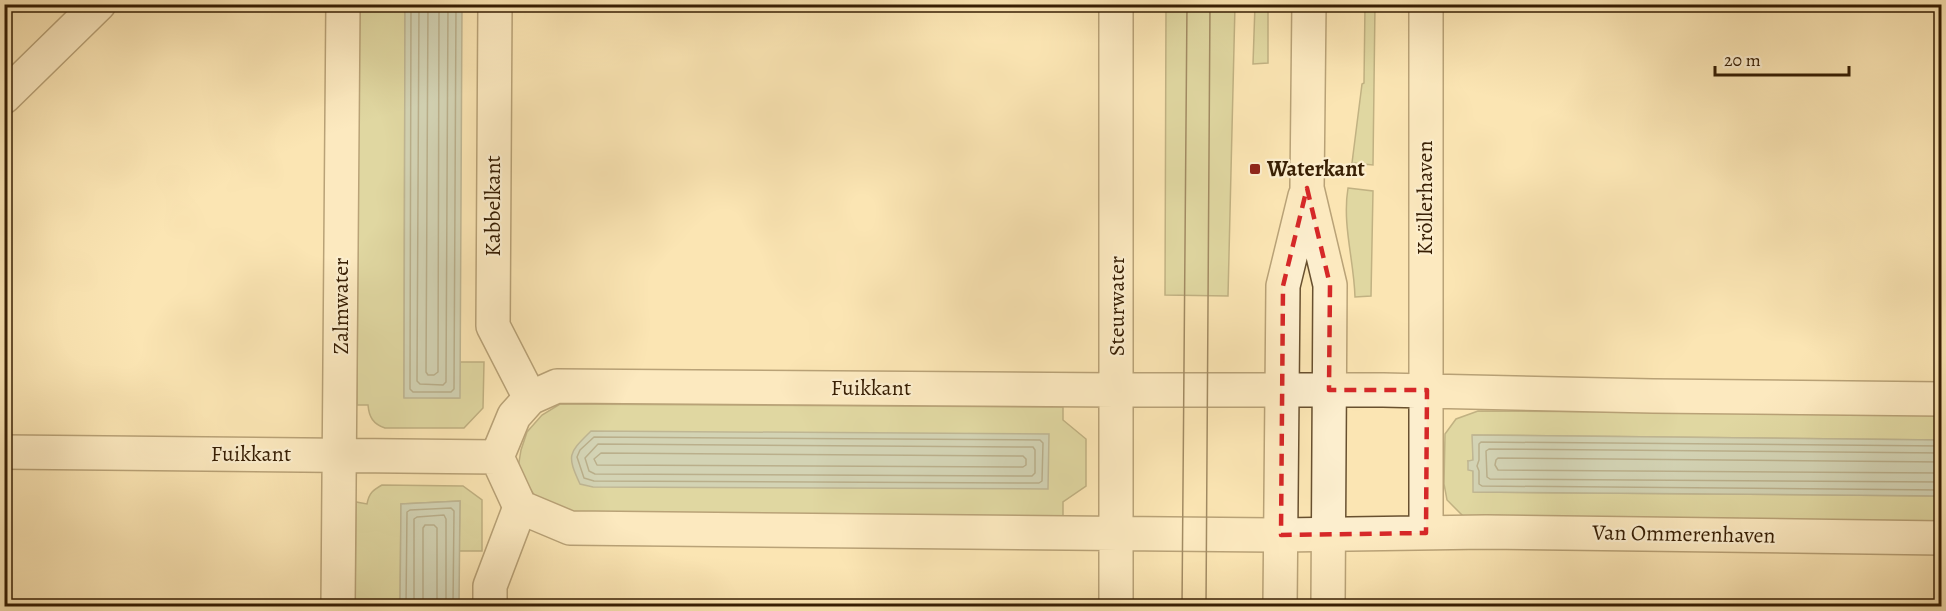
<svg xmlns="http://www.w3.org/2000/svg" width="1946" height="611" font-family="Alegreya,serif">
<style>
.green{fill:#bec58c;stroke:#7a7248;stroke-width:1.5}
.water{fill:#a2bdb6;stroke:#777d6e;stroke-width:1.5}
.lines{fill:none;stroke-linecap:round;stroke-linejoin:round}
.shore{stroke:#6c6e5c;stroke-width:1.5}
.pedestrian-casing{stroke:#68502f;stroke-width:36}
.minor-casing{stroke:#68502f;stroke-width:36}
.tertiary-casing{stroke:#68502f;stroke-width:36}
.pedestrian{stroke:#fceece;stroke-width:33}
.minor{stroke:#fceece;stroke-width:33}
.tertiary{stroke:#fceece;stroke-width:33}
.tram{stroke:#371e03;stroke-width:1.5}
.marked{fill:none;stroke:#d62828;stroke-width:4.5;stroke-dasharray:12 8;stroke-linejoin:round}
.poi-dot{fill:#8f2418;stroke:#fceece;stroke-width:2}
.labels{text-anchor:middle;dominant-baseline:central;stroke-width:4.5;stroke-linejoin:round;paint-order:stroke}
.poi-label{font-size:22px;font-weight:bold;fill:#371e03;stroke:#fceece;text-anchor:start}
.street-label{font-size:22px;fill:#371e03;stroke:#fceece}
</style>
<rect width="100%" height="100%" fill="#fbe5b3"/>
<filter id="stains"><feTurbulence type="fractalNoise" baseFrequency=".00333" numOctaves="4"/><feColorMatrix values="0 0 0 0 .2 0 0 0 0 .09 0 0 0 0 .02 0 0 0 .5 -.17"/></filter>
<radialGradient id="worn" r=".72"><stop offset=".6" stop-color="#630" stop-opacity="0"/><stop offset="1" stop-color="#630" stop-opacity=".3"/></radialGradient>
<path class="green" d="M 359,5 L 405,5 L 404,397 L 459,398 L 460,362 L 484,362 L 483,408 L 464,428 L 385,428 C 373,424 369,417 368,405 L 357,405 Z
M 1166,5 L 1235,5 L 1228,296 L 1165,295 Z
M 1255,5 L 1268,5 L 1268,63 L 1253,64 Z
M 1365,5 L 1375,5 L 1373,165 L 1352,163 L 1362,84 L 1364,83 Z
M 1348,188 L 1373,191 L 1371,296 L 1355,297 C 1354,260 1342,225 1348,188 Z
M 560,404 L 1063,407 L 1063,420 L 1086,439 L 1086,486 L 1063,502 L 1063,516 L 572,513 L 538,501 L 527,484 L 518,468 L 521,450 L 527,432 L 542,415 Z
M 1478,411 L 1941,414 L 1941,440 L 1473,435 L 1473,461 L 1468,461 L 1473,471 L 1474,492 L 1941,496 L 1941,521 L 1464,517 L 1447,500 L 1444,484 L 1445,434 L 1456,419 Z
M 382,485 L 463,486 L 482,500 L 482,551 L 459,551 L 460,501 L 401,504 L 400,606 L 355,606 L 356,502 L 367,504 C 369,493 373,490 382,485 Z"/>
<path class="water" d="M 405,5 L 462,5 L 460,398 L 404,398 Z
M 591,431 L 1049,434 L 1048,489 L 593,487 L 580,484 C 566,454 569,453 591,431 Z
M 1472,435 L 1941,440 L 1941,496 L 1473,492 L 1473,471 L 1468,470 L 1468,461 L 1473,460 Z
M 460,501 L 459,606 L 400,606 L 401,504 Z"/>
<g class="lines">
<path class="shore" d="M 411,4 L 410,389 L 413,392 L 451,392 L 454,389 L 456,4
M 419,4 L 417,381 L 420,384 L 443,385 L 446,382 L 448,4
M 428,4 L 426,372 L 428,375 L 434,375 L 438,372 L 439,4
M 594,437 L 1040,440 L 1043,443 L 1042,481 L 1039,483 L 594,481 L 584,478 L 577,457 L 580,450 Z
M 598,444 L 1033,447 L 1035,450 L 1035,473 L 1032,476 L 595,474 L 589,471 L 585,458 Z
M 1942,446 L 1481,442 L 1479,444 L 1479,460 L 1477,466 L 1479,471 L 1479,484 L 1482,486 L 1942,490
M 601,453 L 1023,456 L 1026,459 L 1026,465 L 1023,467 L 597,465 L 594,459 Z
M 1942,453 L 1489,449 L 1486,451 L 1487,477 L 1490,479 L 1942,482
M 1942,462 L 1498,458 L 1496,460 L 1495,465 L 1498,470 L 1942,473
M 406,606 L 407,512 L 410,510 L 451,508 L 454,511 L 453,606
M 414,606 L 414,519 L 417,517 L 444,515 L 446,519 L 446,606
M 423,606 L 423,528 L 425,525 L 434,525 L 437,528 L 437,606"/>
<g class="pedestrian-casing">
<path id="pedestrian" d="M 495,4 L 493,326 L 530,398
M 4,97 L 99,4
M 490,606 L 490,586 L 520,507"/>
</g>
<g class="minor-casing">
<path id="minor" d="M 1116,4 L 1116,606
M 1426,4 L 1426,533
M 1942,399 L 1653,396 L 1383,390 L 1116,390 L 557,386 L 530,398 L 514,416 L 497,457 L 520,507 L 570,528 L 1281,535 L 1486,532 L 1942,538
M 4,452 L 497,457
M 338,606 L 343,4"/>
</g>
<g class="tertiary-casing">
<path id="tertiary" d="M 1309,4 L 1307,188 L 1330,285 L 1328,606
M 1280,606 L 1283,286 L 1305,196"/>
</g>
<use href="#pedestrian" class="pedestrian"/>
<use href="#minor" class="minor"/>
<use href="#tertiary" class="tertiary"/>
<path class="tram" d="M 1182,606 L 1187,4
M 1206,606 L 1210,4"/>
</g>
<path d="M0 0H1946V611H0ZM 1307,188 L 1330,285 L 1329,390 L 1427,390 L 1426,533 L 1281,535 L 1283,286 Z" fill="#fbe5b3" fill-opacity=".55" fill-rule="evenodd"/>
<path class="marked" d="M 1307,188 L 1330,285 L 1329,390 L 1427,390 L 1426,533 L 1281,535 L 1283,286 Z"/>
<rect class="poi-dot" x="1249" y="163" width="12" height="12" rx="3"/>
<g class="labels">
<g class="poi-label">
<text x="1267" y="169">Waterkant</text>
</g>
<g class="street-label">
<text transform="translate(1425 198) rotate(-90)">Kröllerhaven</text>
<text transform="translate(493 206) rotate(-90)">Kabbelkant</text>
<text transform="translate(341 306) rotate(-90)">Zalmwater</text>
<text transform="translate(1117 306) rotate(-90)">Steurwater</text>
<text x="871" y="388">Fuikkant</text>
<text x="251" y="454">Fuikkant</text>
<text transform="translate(1684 534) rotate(1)">Van Ommerenhaven</text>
</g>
</g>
<rect width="1946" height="611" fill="none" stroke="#fbe5b3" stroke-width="24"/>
<rect x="6" y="6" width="1934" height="599" fill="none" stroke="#371e03" stroke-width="3"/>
<rect x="12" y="12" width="1922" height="587" fill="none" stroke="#371e03" stroke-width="1.5"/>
<path d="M1715 66v9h134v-9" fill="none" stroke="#371e03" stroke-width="3"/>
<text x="1724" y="66" font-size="18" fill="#371e03" stroke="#fceece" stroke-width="4.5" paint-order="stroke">20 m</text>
<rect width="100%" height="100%" filter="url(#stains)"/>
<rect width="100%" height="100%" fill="url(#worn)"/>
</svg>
